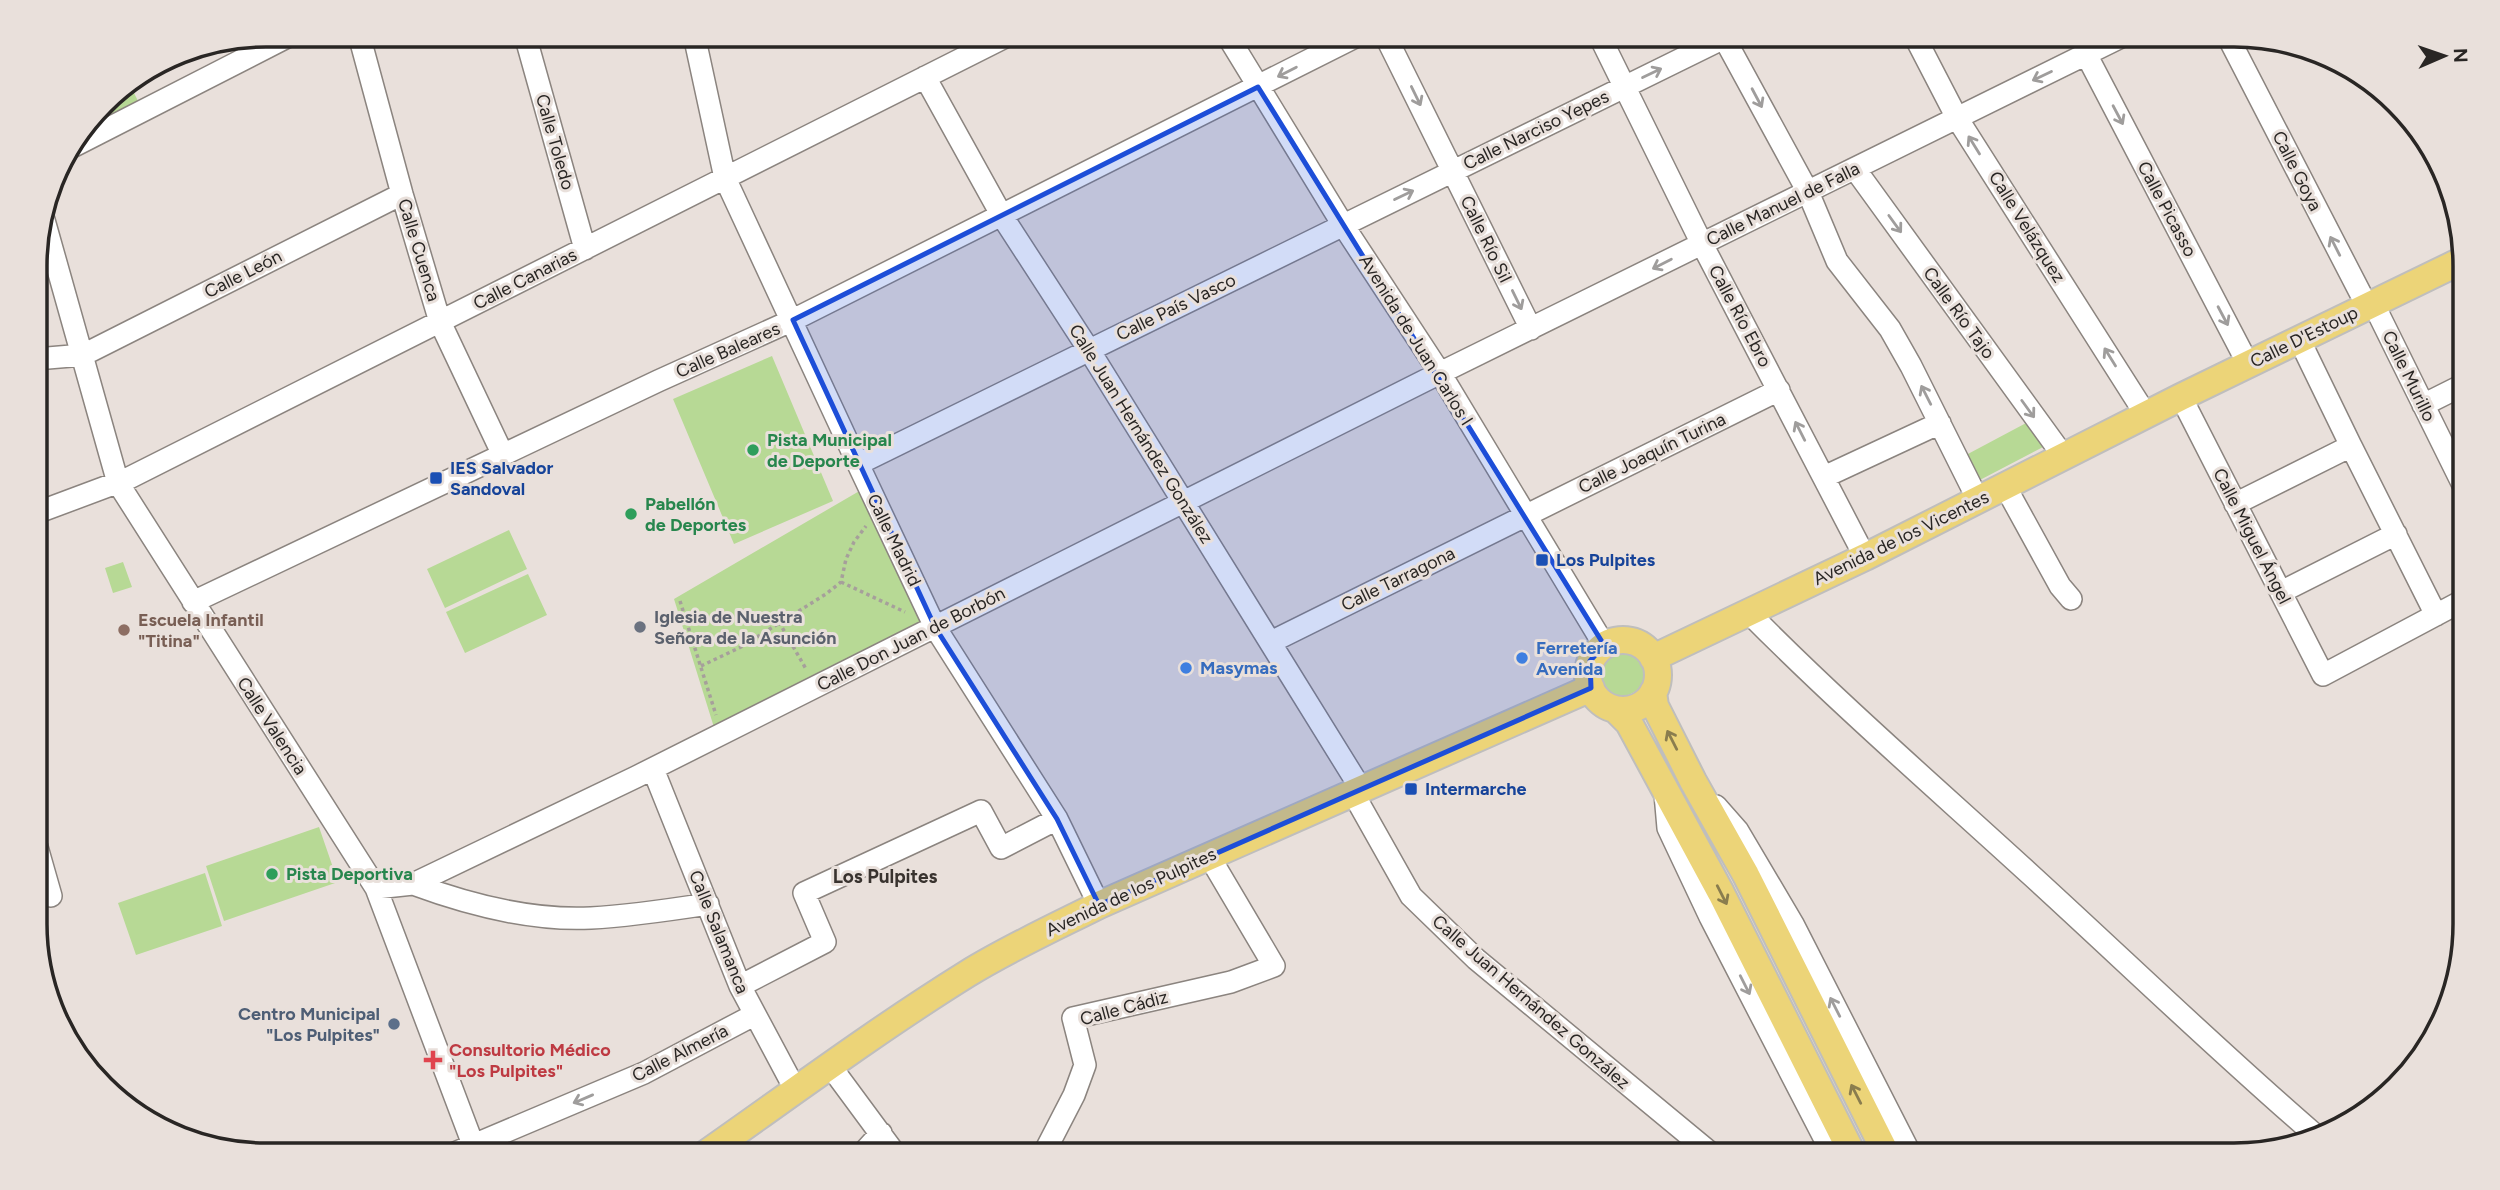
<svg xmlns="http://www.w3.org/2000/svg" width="2500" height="1190" font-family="Figtree,sans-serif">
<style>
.green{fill:#b7d995}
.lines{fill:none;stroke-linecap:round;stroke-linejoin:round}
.minor-casing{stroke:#8b847f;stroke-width:24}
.major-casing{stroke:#bfbebd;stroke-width:30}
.path{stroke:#a69f9b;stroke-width:3.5;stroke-dasharray:3.5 3.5;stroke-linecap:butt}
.minor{stroke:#fff;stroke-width:21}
.major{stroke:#ecd478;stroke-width:26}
.oneway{stroke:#9f9d9c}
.oneway2{stroke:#8a7d4e}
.marked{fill:#1d4ed8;fill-opacity:0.2;stroke:#1d4ed8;stroke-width:5;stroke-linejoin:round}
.leisure-dot{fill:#2e9e5b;stroke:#e9e0db;stroke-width:2.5}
.transit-dot{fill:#1a4fb4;stroke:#e9e0db;stroke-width:2.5}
.worship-dot{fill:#6b7280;stroke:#e9e0db;stroke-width:2.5}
.education-dot{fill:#8d6e63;stroke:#e9e0db;stroke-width:2.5}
.shop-dot{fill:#3f7fe0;stroke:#e9e0db;stroke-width:2.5}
.service-dot{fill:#5c6f8a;stroke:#e9e0db;stroke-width:2.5}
.health-dot{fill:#e0444e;stroke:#e9e0db;stroke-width:2.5}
.labels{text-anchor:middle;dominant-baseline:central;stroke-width:6;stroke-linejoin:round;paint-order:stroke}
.street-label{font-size:18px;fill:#292624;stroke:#e9e0db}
.leisure-label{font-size:18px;font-weight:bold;fill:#27864d;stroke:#e9e0db;text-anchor:start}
.transit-label{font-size:18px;font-weight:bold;fill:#164399;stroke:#e9e0db;text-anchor:start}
.worship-label{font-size:18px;font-weight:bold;fill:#5b616d;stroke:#e9e0db;text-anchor:start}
.education-label{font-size:18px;font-weight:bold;fill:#785e54;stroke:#e9e0db;text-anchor:start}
.shop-label{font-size:18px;font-weight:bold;fill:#366cbe;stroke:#e9e0db;text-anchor:start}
.service-label{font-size:18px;font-weight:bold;fill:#4e5e75;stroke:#e9e0db;text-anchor:end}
.health-label{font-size:18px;font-weight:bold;fill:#be3a42;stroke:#e9e0db;text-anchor:start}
.neighbourhood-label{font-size:19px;font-weight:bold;fill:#39332f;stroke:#e9e0db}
.rim{fill:none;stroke:#292624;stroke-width:3.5}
</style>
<rect width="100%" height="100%" fill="#e9e0db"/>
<path class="green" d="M 129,83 L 143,111 L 72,147 L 114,93 Z
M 772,356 L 833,501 L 734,544 L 673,399 Z
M 2028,422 L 2045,446 L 1978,481 L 1966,455 Z
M 868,486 L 935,627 L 717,737 L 674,599 Z
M 509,530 L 527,569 L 445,608 L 427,569 Z
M 123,562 L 132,587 L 113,593 L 105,568 Z
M 528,574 L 547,615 L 465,653 L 446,612 Z
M1600 674a22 22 0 1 1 44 0a22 22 0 1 1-44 0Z
M 319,827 L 338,882 L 224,921 L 206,866 Z
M 205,873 L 222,926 L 136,955 L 118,903 Z"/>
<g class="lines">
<g class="minor-casing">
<path id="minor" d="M 359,35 L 402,194 L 440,322 L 503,455
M 525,35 L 585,249
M 694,35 L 725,178 L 858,464 L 935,627 L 1057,819 L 1099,905
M 1227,35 L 1343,225 L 1440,373 L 1604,645
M 1385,35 L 1531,329
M 1599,35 L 1702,244 L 1865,557
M 1914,35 L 1957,118 L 2146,415
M 2227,35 L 2367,306
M 1724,38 L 1808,192 L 1837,261 L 1890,329 L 1911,366 L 1978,500
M 2086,54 L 2248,364
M 925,77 L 1002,216 L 1089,350 L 1361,789
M 72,147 L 291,35
M 1855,169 L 2064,457
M 44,220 L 118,483 L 376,888 L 477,1155
M 2373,303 L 2464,487
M 36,359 L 83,355 L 402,194
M 2181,397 L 2323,675 L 2464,600
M 2423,405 L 2463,385
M 2351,446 L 2436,615
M 858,464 L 1730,35
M 1824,477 L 1940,423
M 2005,486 L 2060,586 L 2071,599
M 2235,504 L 2351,446 L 2299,339
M 36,513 L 127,479 L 1009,35
M 2281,592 L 2396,534
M 193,602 L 658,381 L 793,320 L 1359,35
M 1749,613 C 1840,705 1937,789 2032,876 C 2126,962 2217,1050 2313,1133
M 1271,642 L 1779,390
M 653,769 L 740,986 L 796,1091
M 1353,793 L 1411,896 L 1476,959 L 1713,1155
M 1665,794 L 1668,828 L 1710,917 L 1833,1155
M 1716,806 L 1738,831 L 1793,924 L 1911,1155
M 37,847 L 51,896
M 413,884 C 467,904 533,921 591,918 C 630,916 669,910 708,904
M 376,888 L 413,884 L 636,777 L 1440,373 L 2125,35
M 740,986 L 825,942 L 804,893 L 981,811 L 1001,848 L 1057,819
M 831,1067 L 896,1155
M 450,1155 L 644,1073 L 754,1015
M 861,1155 L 881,1133
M 1043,1155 L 1074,1095 L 1085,1065 L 1073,1018 L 1231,982 L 1274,966 L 1209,856"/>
</g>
<g class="major-casing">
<path id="major" d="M1588 675a35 35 0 1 1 70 0a35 35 0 1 1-70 0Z
M 1653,658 L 1865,557 L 2181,397 L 2463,260
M 1653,692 L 1655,706 L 1693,781 L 1746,875 L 1887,1155
M 1615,709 L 1629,723 L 1721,893 L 1853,1155
M 704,1155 C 791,1094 877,1030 967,974 C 1009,948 1055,927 1099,905 L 1591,688"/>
</g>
<path class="path" d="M 841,582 L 905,612
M 680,601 L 716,715
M 779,622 L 806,669
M 701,666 L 741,647 L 826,594 L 841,582 L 846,559 L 854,542 L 866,526"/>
<use href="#minor" class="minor"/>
<use href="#major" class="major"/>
</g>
<defs><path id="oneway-shaft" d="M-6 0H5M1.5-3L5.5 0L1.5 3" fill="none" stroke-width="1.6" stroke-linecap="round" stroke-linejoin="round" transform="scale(1.75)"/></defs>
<g class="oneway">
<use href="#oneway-shaft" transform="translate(1287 72) rotate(153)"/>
<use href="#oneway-shaft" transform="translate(1652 73) rotate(-26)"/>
<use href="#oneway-shaft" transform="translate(2042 76) rotate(154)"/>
<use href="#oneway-shaft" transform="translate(1416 96) rotate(64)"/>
<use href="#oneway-shaft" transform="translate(1757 98) rotate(62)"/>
<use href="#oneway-shaft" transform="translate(2118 115) rotate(62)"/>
<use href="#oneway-shaft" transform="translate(1974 145) rotate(-122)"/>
<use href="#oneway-shaft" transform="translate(1404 195) rotate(-26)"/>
<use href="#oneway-shaft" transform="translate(1895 224) rotate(54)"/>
<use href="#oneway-shaft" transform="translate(2335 246) rotate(-117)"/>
<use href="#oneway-shaft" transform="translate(1662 264) rotate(153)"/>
<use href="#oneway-shaft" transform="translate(1517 300) rotate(64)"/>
<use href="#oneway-shaft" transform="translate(2223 316) rotate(62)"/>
<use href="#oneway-shaft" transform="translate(2110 357) rotate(-122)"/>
<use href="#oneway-shaft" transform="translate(1926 395) rotate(-117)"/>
<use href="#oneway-shaft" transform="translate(2028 409) rotate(54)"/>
<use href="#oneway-shaft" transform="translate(1800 431) rotate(-117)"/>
<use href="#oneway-shaft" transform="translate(1745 985) rotate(63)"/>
<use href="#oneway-shaft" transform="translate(1835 1007) rotate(-117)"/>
<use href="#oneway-shaft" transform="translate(583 1099) rotate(157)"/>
</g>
<g class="oneway2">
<use href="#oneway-shaft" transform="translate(1672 740) rotate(-117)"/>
<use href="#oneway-shaft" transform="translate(1722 895) rotate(63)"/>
<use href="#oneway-shaft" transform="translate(1856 1094) rotate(-117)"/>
</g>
<path class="marked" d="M 1258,87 L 1604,645 L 1590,661 L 1591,688 L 1099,905 L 1057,819 L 935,627 L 793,320 Z"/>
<g class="leisure-dot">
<circle cx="753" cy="450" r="7"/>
<circle cx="631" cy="514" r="7"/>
<circle cx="272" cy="874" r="7"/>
</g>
<g class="transit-dot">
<rect x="429" y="471" width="14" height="14" rx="3.5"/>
<rect x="1535" y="553" width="14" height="14" rx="3.5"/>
<rect x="1404" y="782" width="14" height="14" rx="3.5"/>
</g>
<circle class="worship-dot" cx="640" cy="627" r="7"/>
<circle class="education-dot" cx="124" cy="630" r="7"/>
<g class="shop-dot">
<circle cx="1522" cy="658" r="7"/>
<circle cx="1186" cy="668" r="7"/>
</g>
<circle class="service-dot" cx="394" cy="1024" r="7"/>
<path class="health-dot" d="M429.5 1049.5h7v7h7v7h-7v7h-7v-7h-7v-7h7z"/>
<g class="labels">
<g class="street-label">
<text transform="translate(1536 130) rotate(-26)">Calle Narciso Yepes</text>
<text transform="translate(555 142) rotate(74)">Calle Toledo</text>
<text transform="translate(2297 171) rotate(63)">Calle Goya</text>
<text transform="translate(1783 204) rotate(-26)">Calle Manuel de Falla</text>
<text transform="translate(2167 209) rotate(62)">Calle Picasso</text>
<text transform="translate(2027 227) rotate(58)">Calle Velázquez</text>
<text transform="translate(1486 239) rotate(64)">Calle Río Sil</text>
<text transform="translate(419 250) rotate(73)">Calle Cuenca</text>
<text transform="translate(243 274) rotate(-27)">Calle León</text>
<text transform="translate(525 279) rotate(-27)">Calle Canarias</text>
<text transform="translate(1176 307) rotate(-26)">Calle País Vasco</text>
<text transform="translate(1959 313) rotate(54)">Calle Río Tajo</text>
<text transform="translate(1740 316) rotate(62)">Calle Río Ebro</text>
<text transform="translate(2304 337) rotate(-26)">Calle D'Estoup</text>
<text transform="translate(1416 340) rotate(58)">Avenida de Juan Carlos I</text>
<text transform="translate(728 350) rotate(-24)">Calle Baleares</text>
<text transform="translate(2409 376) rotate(64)">Calle Murillo</text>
<text transform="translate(1141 434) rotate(58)">Calle Juan Hernández González</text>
<text transform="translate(1652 453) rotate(-26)">Calle Joaquín Turina</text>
<text transform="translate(2252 536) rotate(63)">Calle Miguel Ángel</text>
<text transform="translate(1901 538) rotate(-26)">Avenida de los Vicentes</text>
<text transform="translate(894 540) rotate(64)">Calle Madrid</text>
<text transform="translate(1398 579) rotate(-26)">Calle Tarragona</text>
<text transform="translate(911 639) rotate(-27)">Calle Don Juan de Borbón</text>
<text transform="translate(272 726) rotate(57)">Calle Valencia</text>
<text transform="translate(1131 892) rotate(-25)">Avenida de los Pulpites</text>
<text transform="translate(719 932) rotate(68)">Calle Salamanca</text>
<text transform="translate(1531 1002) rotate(41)">Calle Juan Hernández González</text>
<text transform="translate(1124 1008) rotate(-15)">Calle Cádiz</text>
<text transform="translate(680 1053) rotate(-27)">Calle Almería</text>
</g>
<g class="leisure-label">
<text x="767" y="440">Pista Municipal<tspan x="767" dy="21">de Deporte</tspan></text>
<text x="645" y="504">Pabellón<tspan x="645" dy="21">de Deportes</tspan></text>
<text x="286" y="874">Pista Deportiva</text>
</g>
<g class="transit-label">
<text x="450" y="468">IES Salvador<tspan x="450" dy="21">Sandoval</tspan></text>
<text x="1556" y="560">Los Pulpites</text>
<text x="1425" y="789">Intermarche</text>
</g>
<g class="worship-label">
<text x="654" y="617">Iglesia de Nuestra<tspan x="654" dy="21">Señora de la Asunción</tspan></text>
</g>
<g class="education-label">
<text x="138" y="620">Escuela Infantil<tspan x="138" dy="21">"Titina"</tspan></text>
</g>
<g class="shop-label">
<text x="1536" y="648">Ferretería<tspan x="1536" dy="21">Avenida</tspan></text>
<text x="1200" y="668">Masymas</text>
</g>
<g class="service-label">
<text x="380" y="1014">Centro Municipal<tspan x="380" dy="21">"Los Pulpites"</tspan></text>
</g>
<g class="health-label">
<text x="449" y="1050">Consultorio Médico<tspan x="449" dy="21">"Los Pulpites"</tspan></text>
</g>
<g class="neighbourhood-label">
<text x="885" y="876">Los Pulpites</text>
</g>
</g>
<path d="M0 0H2500V1190H0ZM266 47H2234A219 219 0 0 1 2453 266V924A219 219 0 0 1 2234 1143H266A219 219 0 0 1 47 924V266A219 219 0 0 1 266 47Z" fill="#e9e0db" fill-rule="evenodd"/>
<path class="rim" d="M266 47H2234A219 219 0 0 1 2453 266V924A219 219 0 0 1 2234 1143H266A219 219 0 0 1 47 924V266A219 219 0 0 1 266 47Z"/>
<g transform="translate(2444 56) rotate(88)" stroke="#e9e0db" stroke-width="5" paint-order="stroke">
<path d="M0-5L12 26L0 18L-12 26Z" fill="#292624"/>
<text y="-10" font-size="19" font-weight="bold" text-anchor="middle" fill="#292624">N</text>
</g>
</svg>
